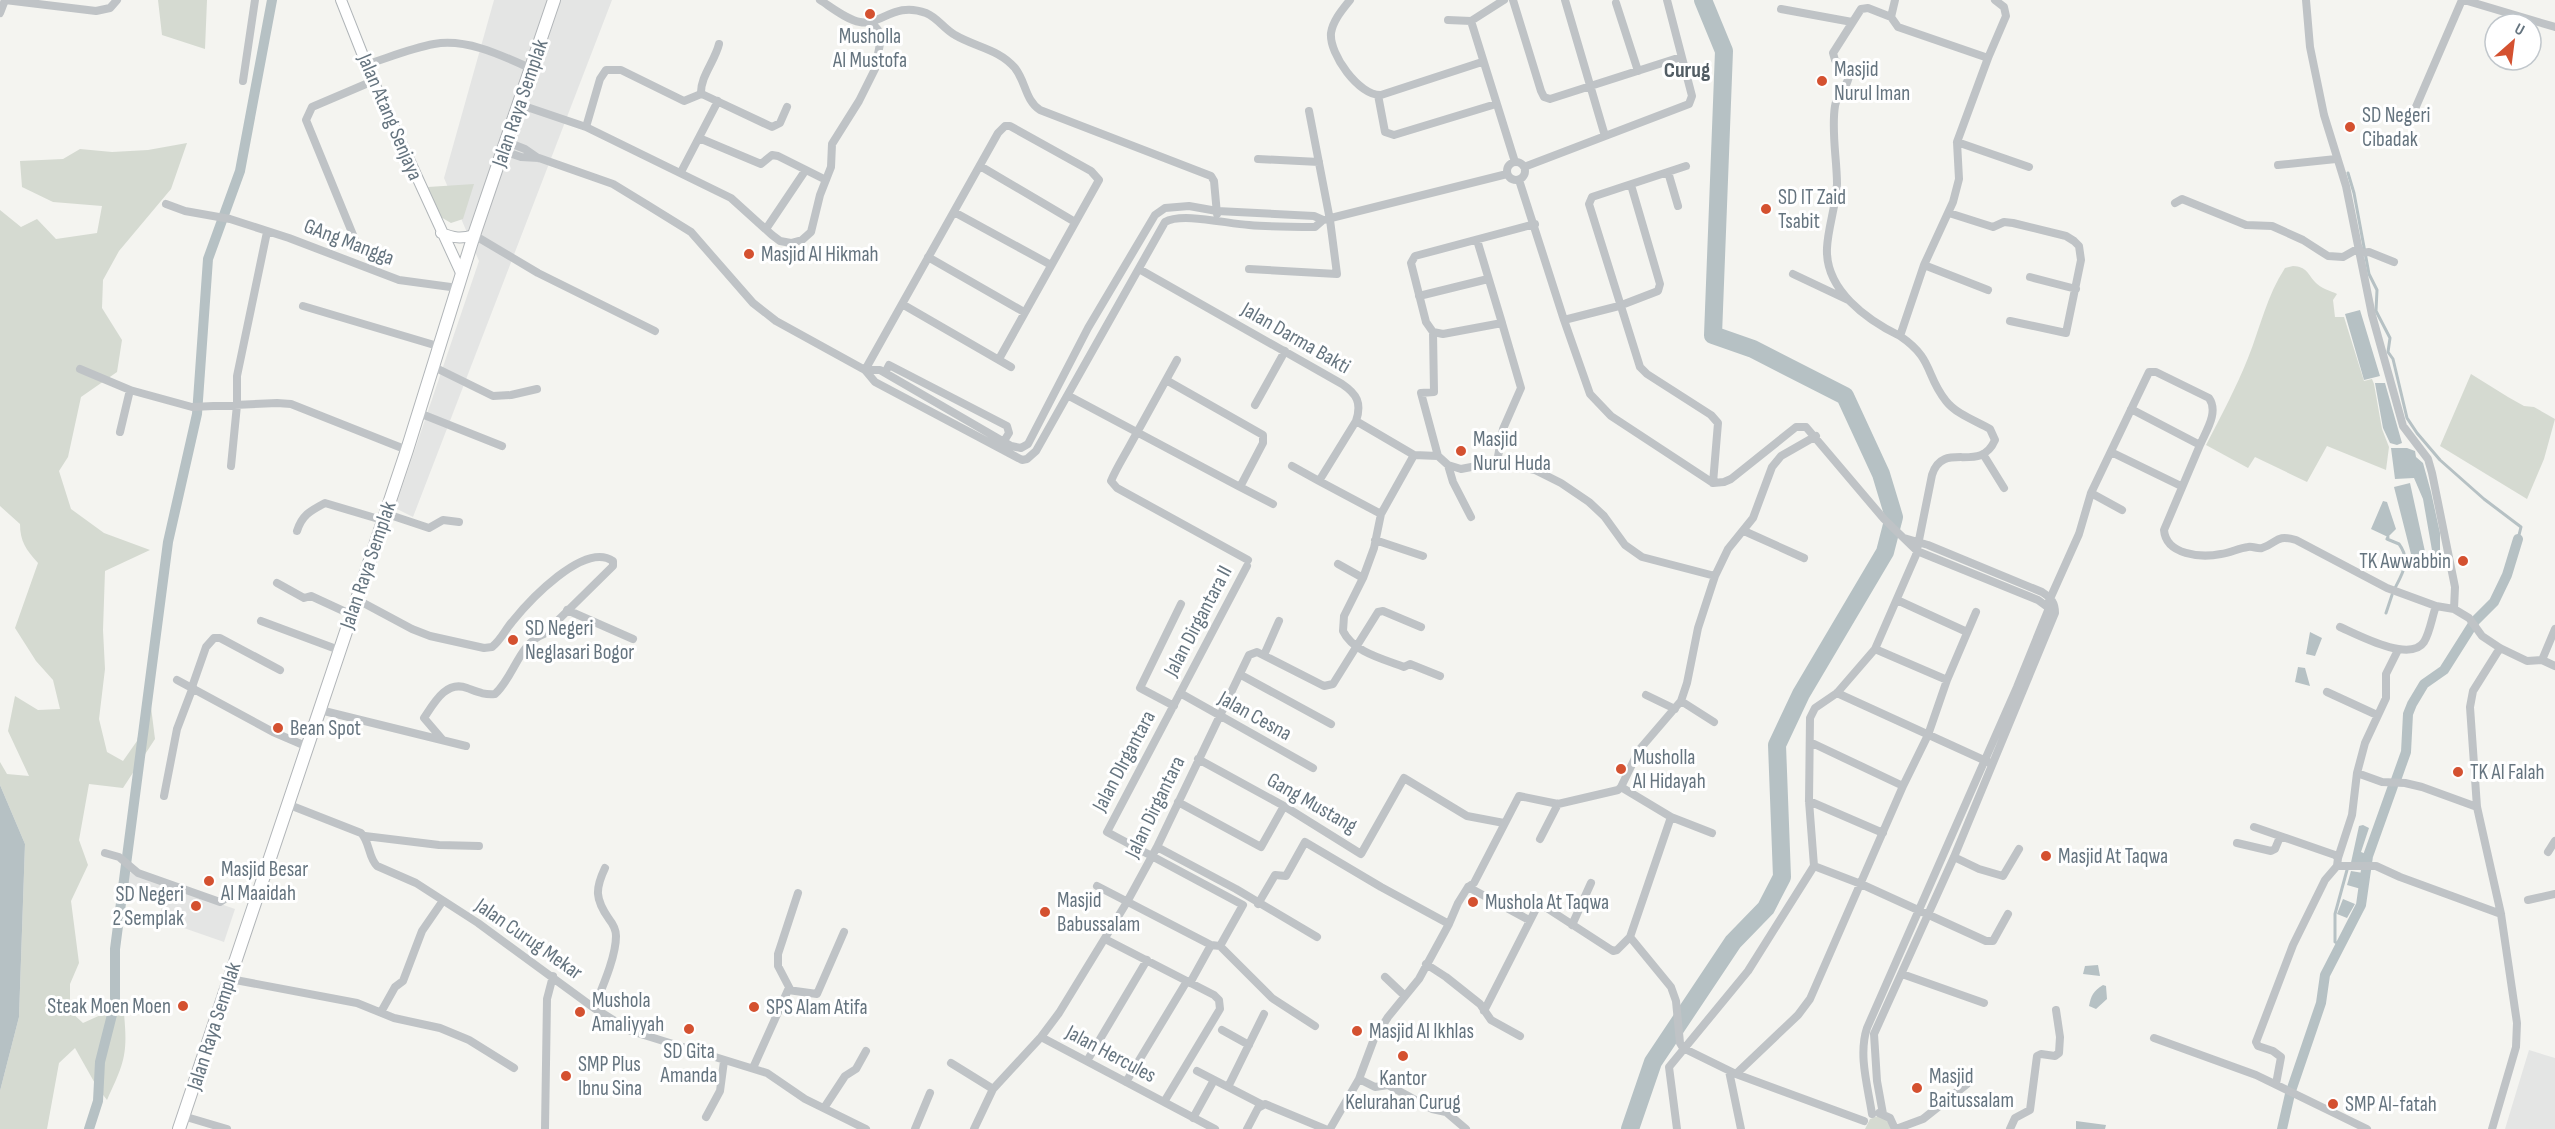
<svg xmlns="http://www.w3.org/2000/svg" width="2555" height="1129" font-family="'Sofia Sans Condensed',sans-serif">
<style>
.built{fill:#e4e5e4}
.green{fill:#d5dad1}
.water{fill:#b6c1c4}
.lines{fill:none;stroke-linecap:round;stroke-linejoin:round}
.stream{stroke:#b6c1c4;stroke-width:3}
.canal{stroke:#b6c1c4;stroke-width:10}
.river{stroke:#b6c1c4;stroke-width:18}
.secondary-casing{stroke:#b0b5b8;stroke-width:12}
.primary-casing{stroke:#b1b5b8;stroke-width:14}
.street{stroke:#bfc3c6;stroke-width:8}
.secondary{stroke:#fff;stroke-width:10}
.primary{stroke:#fff;stroke-width:12}
.poi-dot{fill:#d45130;stroke:#fff;stroke-width:2}
.labels{text-anchor:middle;dominant-baseline:central;stroke-width:6;stroke-linejoin:round;paint-order:stroke}
.poi-label{font-size:21px;fill:#65747f;stroke:#fff;text-anchor:start}
.street-label{font-size:21px;fill:#65747f;stroke:#fff}
.neighbourhood-label{font-size:22px;font-weight:bold;fill:#525d64;stroke:#fff}
</style>
<rect width="100%" height="100%" fill="#f4f4f0"/>
<path class="built" d="M 494,0 L 612,0 L 413,517 L 395,508 L 479,261 L 444,178 Z
M 129,872 L 235,909 L 224,942 L 158,919 L 163,904 L 123,890 Z
M 2529,1050 L 2555,1058 L 2555,1129 L 2505,1129 Z"/>
<path class="green" d="M 158,0 L 207,0 L 205,49 L 162,35 Z
M 187,143 L 171,189 L 119,251 L 103,280 L 102,308 L 122,340 L 117,372 L 81,397 L 68,457 L 59,471 L 71,509 L 104,533 L 150,550 L 105,571 L 103,630 L 105,669 L 99,719 L 107,752 L 123,761 L 137,741 L 149,691 L 155,739 L 123,788 L 89,784 L 79,840 L 88,865 L 71,901 L 79,963 L 70,984 L 70,1011 L 83,1023 L 105,1013 L 124,1014 C 128,1055 124,1063 107,1100 L 97,1087 L 75,1048 L 59,1063 L 47,1129 L 0,1129 L 0,1091 L 19,1017 L 25,844 L 0,785 L 0,762 L 7,774 L 29,776 L 8,731 L 15,696 L 38,710 L 60,709 L 53,680 L 36,661 L 15,628 L 38,563 C 26,550 20,541 20,524 L 0,506 L 0,210 L 21,227 L 37,219 L 56,239 L 97,233 L 102,206 L 53,202 L 22,187 L 20,161 L 63,159 L 80,149 L 112,152 L 148,150 Z
M 474,184 L 463,219 L 451,223 L 439,216 L 428,187 Z
M 2293,266 C 2307,267 2307,273 2315,282 C 2320,288 2331,291 2337,294 L 2333,300 L 2335,317 L 2344,317 L 2364,381 L 2372,379 L 2374,384 L 2382,429 L 2389,447 L 2386,470 L 2327,446 L 2307,482 L 2255,457 L 2248,468 L 2206,445 C 2221,416 2236,388 2248,358 C 2260,328 2267,295 2285,268 Z
M 2471,374 L 2508,397 L 2524,406 L 2534,407 L 2555,419 L 2544,459 L 2527,499 L 2440,446 Z
M 1878,1116 L 1888,1119 L 1893,1129 L 1865,1129 L 1870,1119 Z"/>
<path class="water" d="M 2360,310 L 2380,376 L 2364,380 L 2345,314 Z
M 2375,383 L 2385,383 L 2402,443 L 2397,445 L 2390,443 L 2383,428 Z
M 2391,448 L 2407,448 L 2415,451 L 2416,457 L 2423,463 L 2431,492 L 2440,533 L 2440,555 L 2433,556 L 2423,499 L 2414,478 L 2395,479 Z
M 2410,483 L 2426,556 L 2412,558 L 2394,487 Z
M 2383,501 L 2387,502 L 2396,529 L 2388,537 L 2371,529 Z
M 2310,632 L 2322,638 L 2315,656 L 2306,654 Z
M 2298,667 L 2305,668 L 2310,686 L 2295,682 Z
M 0,785 L 25,844 L 19,1017 L 0,1091 Z
M 2363,825 L 2369,828 L 2361,852 L 2366,854 L 2363,868 L 2350,867 L 2359,826 Z
M 2351,871 L 2363,873 L 2361,889 L 2347,885 Z
M 2343,899 L 2355,904 L 2347,918 L 2337,914 Z
M 2098,965 L 2100,976 L 2083,974 L 2085,966 Z
M 2103,985 L 2106,986 L 2107,999 L 2096,1009 L 2089,1006 C 2091,996 2093,991 2103,985 Z
M 2076,1121 L 2106,1125 L 2105,1129 L 2076,1129 Z"/>
<g class="lines">
<path class="stream" d="M 2348,173 L 2354,193 L 2369,274 L 2377,290 L 2376,311 L 2390,338 L 2388,352 L 2393,359 L 2407,418 L 2417,433 L 2440,460 L 2484,499 L 2521,527 L 2518,539
M 2388,537 L 2387,539 L 2399,544 C 2411,560 2403,573 2395,588
M 2386,613 L 2392,595
M 2341,945 L 2335,942 L 2335,914 L 2347,870"/>
<path class="canal" d="M 2396,780 L 2406,752 L 2408,714 L 2412,704 L 2424,684 L 2444,670 L 2475,621 L 2494,602 L 2507,575 L 2518,539
M 89,1129 L 98,1101 L 100,1062 L 115,1003 L 115,949 L 168,542 L 197,414 L 208,259 L 240,171 L 272,0
M 2282,1129 L 2290,1094 L 2321,1003 L 2325,975 L 2361,905 L 2368,856 L 2393,786"/>
<path class="river" d="M 1630,1129 L 1653,1062 L 1733,942 L 1766,908 L 1782,877 L 1777,745 L 1801,694 L 1885,552 L 1894,517 L 1881,474 L 1845,396 L 1753,349 L 1713,335 L 1724,51 L 1703,0"/>
<g class="secondary-casing">
<path id="secondary" d="M 341,0 L 373,81 L 462,275
M 441,233 C 454,238 461,239 474,235"/>
</g>
<g class="primary-casing">
<path id="primary" d="M 179,1129 L 407,450 L 474,235 L 554,0"/>
</g>
<path class="street" d="M 820,0 C 831,7 847,20 860,22 C 881,26 894,1 926,13 C 938,18 944,29 955,35 C 975,47 999,49 1015,68 C 1026,82 1025,100 1040,110 L 1211,176 L 1214,181 L 1217,214
M 1350,0 C 1343,9 1333,20 1331,33 C 1329,54 1359,96 1381,95 L 1482,62
M 1513,0 L 1541,91 L 1544,97 L 1550,99 L 1681,57
M 1565,0 L 1605,136
M 2306,0 L 2310,47 L 2324,115 L 2346,186 L 2372,315 L 2403,426 L 2428,459 L 2432,473 L 2455,587 L 2454,609
M 2464,0 L 2555,27
M 1616,3 L 1638,71
M 1781,9 L 1852,22
M 0,13 L 5,0 L 96,11 L 110,8 L 117,0
M 1891,17 L 1868,8 L 1861,9 L 1833,53 L 1835,60 L 1849,73 C 1850,85 1837,93 1835,106 C 1831,130 1837,160 1837,184 C 1836,206 1828,227 1827,248 C 1825,290 1867,320 1900,336
M 1448,20 L 1471,21 L 1504,0
M 1471,21 L 1515,162
M 1988,58 L 2006,16 L 2004,7 L 1995,0
M 368,64 C 390,57 412,48 434,44 C 467,38 503,56 532,69
M 243,81 L 255,0
M 701,94 C 700,77 715,61 719,44
M 1378,95 L 1385,132 L 1394,135 L 1496,104
M 518,104 L 586,127 L 731,198 L 772,235 L 780,241 L 791,243 L 802,240 L 811,232 L 820,195 L 831,167 L 832,144 L 859,101 L 875,69 L 881,39 L 878,30 L 871,22
M 2415,109 L 2462,0
M 586,127 L 600,79 L 606,70 L 621,70 L 684,101 L 701,94 L 704,95 L 772,127 L 780,123 L 787,107
M 699,138 L 761,164 L 772,155 L 778,156 L 826,180
M 507,142 L 525,149 L 538,158
M 1957,142 L 2029,167
M 504,151 L 521,157 L 539,158 L 613,184 L 649,206 L 691,232 L 753,303 L 776,321 L 865,370 L 875,382 L 1022,460 L 1027,459 L 1036,451 L 1165,222 C 1182,212 1228,224 1249,225 C 1271,227 1293,227 1315,227 L 1323,220 L 1507,174
M 1258,159 L 1319,162
M1507 171a9 9 0 1 1 18 0a9 9 0 1 1-18 0Z
M 2278,165 L 2336,159
M 980,166 L 1075,222
M 1686,166 L 1592,197 L 1589,204 L 1640,367 L 1647,374 L 1711,415 L 1718,423 L 1713,483
M 1524,167 L 1689,104 L 1692,96 L 1667,0
M 681,172 L 718,101
M 1668,172 L 1678,206
M 1519,180 L 1564,320 L 1590,394 L 1611,416 L 1713,483 L 1724,482 L 1731,479 L 1796,427 L 1806,427 L 1884,519 L 1917,551 L 2038,600 L 2049,608 L 2017,687 L 1867,1028 C 1858,1055 1868,1087 1872,1114
M 2175,203 L 2182,199 L 2246,225 L 2272,226 L 2303,240 L 2328,256 L 2343,257 L 2359,248
M 166,204 L 185,211 L 230,219 L 289,238 L 399,280 L 458,288
M 954,212 L 1051,265
M 1949,213 L 1993,227 L 2004,222 L 2013,223 L 2066,236 L 2074,241 L 2079,246 L 2081,260 L 2066,333 L 2010,321
M 766,229 L 805,171
M 474,235 L 538,273 L 655,331
M 1477,240 L 1502,323
M 360,252 L 306,120 L 312,107 L 373,81
M 2360,253 L 2369,252 L 2394,262
M 928,257 L 1024,312
M 1924,265 L 1988,290
M 1139,269 L 1342,384 C 1357,394 1362,403 1356,421 L 1414,455 L 1438,456 L 1448,465 L 1461,469 L 1497,462 L 1535,470 L 1561,483 L 1589,502 L 1604,516 L 1625,545 L 1642,557 L 1715,576
M 1249,269 L 1337,274 L 1330,220 L 1309,111
M 1793,274 L 1848,300
M 2030,277 L 2076,289
M 1419,296 L 1488,279
M 902,304 L 1011,367
M 303,306 L 441,347
M 1564,320 L 1619,306 L 1658,291 L 1660,284 L 1631,185
M 1433,332 L 1434,392 L 1421,393 L 1438,456
M 434,367 L 493,396 L 511,395 L 537,389
M 80,369 L 130,390 L 192,407 L 277,403 L 291,404 L 407,450
M 865,370 L 880,370 L 1011,446 L 1021,448 L 1028,444 L 1088,328 L 1155,215 L 1165,208 L 1189,206 L 1217,211 L 1314,216 L 1323,220
M 865,370 L 998,133 L 1005,126 L 1010,126 L 1091,171 L 1099,180 L 999,359
M 885,373 L 889,365 L 1007,426 L 1009,433 L 1004,441
M 1166,380 L 1177,360
M 1069,396 L 1240,487 L 1263,443 L 1263,435 L 1166,380 C 1154,402 1141,425 1129,447 C 1123,458 1116,469 1111,481 L 1117,488 L 1248,560
M 1255,405 L 1285,351
M 2131,409 L 2200,445 L 2164,530 C 2166,555 2201,558 2221,554 C 2230,553 2239,548 2248,547 C 2253,546 2257,549 2262,548 C 2278,543 2275,534 2296,540 L 2387,588 L 2436,606 L 2454,609 L 2469,618 L 2482,636 L 2500,648 L 2527,661 L 2542,660 L 2555,666
M 419,413 L 502,446
M 1356,421 L 1319,481 L 1381,514
M 120,432 L 130,390
M 2111,452 L 2181,486
M 1983,454 L 2004,488
M 1414,455 L 1381,514 L 1374,548 L 1363,578 L 1344,616 L 1343,631 C 1353,652 1383,659 1404,667 L 1410,664 L 1440,676
M 1497,462 L 1503,429 L 1521,388 L 1502,323 L 1443,334 L 1433,332 L 1426,322 L 1411,263 L 1415,256 L 1535,224
M 1448,465 L 1453,482 L 1471,517
M 231,466 L 237,405 L 237,376 L 267,232
M 1292,466 L 1319,481
M 1240,487 L 1273,504
M 2091,493 L 2122,510
M 384,513 L 429,528 L 443,520 L 459,522
M 297,531 C 302,515 310,511 325,503 L 382,520
M 1744,531 L 1804,558
M 1375,540 L 1423,556
M 1338,564 L 1363,578
M 277,583 L 304,598 L 311,596 L 350,614
M 356,599 L 412,629 L 430,636 L 484,648 L 492,647 C 501,640 505,630 512,622 C 528,602 584,541 613,561 L 613,566 L 544,634 C 519,643 514,677 495,694 C 484,695 478,692 467,688 C 446,680 434,703 424,718 L 442,739
M 1897,600 L 1967,632
M 2049,601 L 2079,534 L 2091,493 L 2149,372 L 2156,372 L 2209,398 C 2219,412 2206,431 2200,445
M 567,610 L 633,639
M 261,621 L 339,650
M 2340,627 C 2358,635 2410,663 2424,642 C 2430,632 2432,617 2436,606
M 1875,649 L 1947,680
M 1264,655 L 1279,621
M 2542,660 L 2555,629
M 1241,675 L 1331,724
M 177,680 L 273,732 L 308,747
M 192,687 L 206,647 L 214,638 L 220,638 L 280,670
M 2327,692 L 2377,715
M 1180,693 L 1313,768
M 1837,693 L 1988,762
M 1646,695 L 1675,709
M 1681,701 L 1714,722
M 1174,706 L 1140,688 L 1181,604
M 320,710 L 466,746
M 1810,742 L 1903,786
M 1198,759 L 1284,806 L 1361,854 L 1404,778 L 1467,816 L 1504,823
M 2357,773 L 2382,782 L 2405,783 L 2422,787 L 2477,807
M 1621,787 L 1639,750 L 1681,701 L 1687,683 L 1698,628 L 1715,576 L 1728,549 L 1753,518 L 1772,467 L 1781,456 L 1816,436
M 1621,787 L 1671,817 L 1712,833
M 164,796 L 177,729 L 193,687
M 1809,801 L 1883,833
M 1178,802 L 1261,847 L 1284,806
M 287,804 L 361,833 C 370,842 368,857 377,866 L 416,883 L 478,923 L 594,1008 L 631,1031 L 767,1073 L 805,1099 L 866,1129
M 2254,827 L 2335,855 L 2338,858 L 2337,866 L 2325,880 L 2293,945 L 2256,1042 L 2258,1046 L 2273,1051 L 2281,1057 L 2276,1084
M 365,836 L 439,845 L 479,846
M 1540,839 L 1558,804
M 2237,843 L 2271,851 L 2275,849 L 2280,837
M 1157,847 L 1236,889 L 1317,937
M 2548,852 L 2555,841
M 105,853 L 119,857 L 138,873 L 220,902 C 238,892 234,884 257,894
M 1954,857 L 1979,869 L 2003,876 L 2019,849
M 2338,858 L 2352,815 L 2357,773 L 2365,743 L 2386,698 L 2386,674 L 2398,650
M 1814,866 L 1861,884 L 1986,941 L 1993,941 L 2008,914
M 2337,866 L 2376,866 L 2400,877 L 2501,914
M 1097,886 L 1211,945 L 1220,946
M 1468,887 L 1529,920
M 2528,900 L 2555,894
M 1258,904 L 1275,875 L 1286,876 L 1305,842 L 1381,887 L 1449,924
M 1243,905 L 1107,832 L 1247,566
M 1572,925 L 1591,883
M 1630,937 L 1671,817
M 1105,939 L 1214,995 L 1219,1000 L 1220,1009 L 1164,1102
M 1220,946 L 1272,998 L 1315,1026
M 1220,946 L 1243,905
M 1426,964 L 1446,977 L 1480,1004 L 1491,1020 L 1520,1036
M 1902,974 L 1984,1003
M 1385,977 L 1405,996
M 230,979 L 357,1003 L 394,1018 L 440,1028 L 469,1040 L 514,1068
M 1190,983 L 1211,945
M 790,989 L 778,966 L 778,954 L 798,893
M 594,1008 C 602,988 616,957 616,936 C 616,930 613,924 609,919 C 595,899 595,889 605,868
M 1484,1011 L 1539,903 L 1613,951 L 1617,950 L 1630,937 L 1671,987 L 1676,1001 L 1680,1043 L 1683,1048 L 1736,1074 L 1864,1121
M 381,1012 L 395,987 L 403,981 L 422,931 L 442,902
M 1222,1030 L 1249,1045
M 1041,1037 L 1215,1129
M 2154,1038 L 2256,1075 L 2367,1129
M 1087,1061 L 1147,960
M 951,1063 L 993,1089
M 753,1068 L 788,990 L 817,994 L 844,932
M 1197,1071 L 1261,1104
M 1729,1071 L 1741,1129
M 1736,1074 L 1798,1015 L 1810,999 L 1903,786 L 1928,735 L 1947,680 L 1976,612
M 1359,1079 L 1375,1087 L 1388,1085 L 1432,1109 L 1446,1112 L 1466,1129
M 1126,1082 L 1187,981
M 1228,1087 L 1264,1014
M 824,1108 L 845,1076 L 856,1069 L 866,1051
M 1879,1113 L 1890,1118 L 1895,1129
M 1883,1114 L 1877,1081 L 1874,1034 L 1954,857 L 2055,613 C 2055,602 2051,598 2042,592 L 1928,545 L 1904,538
M 183,1116 L 227,1129
M 706,1117 L 720,1091 L 724,1061
M 1193,1118 L 1214,1080
M 545,1129 L 547,999 L 553,976
M 915,1129 L 930,1093
M 974,1129 L 993,1089 L 1041,1037 L 1059,1013 L 1127,902 L 1157,847 L 1249,655 L 1257,652 L 1324,686 L 1333,684 L 1378,612 L 1383,611 L 1421,627
M 1247,1129 L 1258,1108 L 1265,1104 L 1325,1129
M 1330,1129 L 1359,1079 L 1374,1039 L 1388,1017 L 1419,979 L 1449,924 L 1458,903 L 1468,887 L 1474,883 L 1519,796 L 1558,804 L 1618,790 L 1621,787
M 1677,1129 L 1669,1067 L 1748,971 L 1814,866 L 1809,801 L 1810,718 L 1815,708 L 1837,693 L 1875,649 L 1916,555 L 1932,475 C 1943,439 1980,475 1995,440 L 1990,429 C 1976,421 1956,414 1946,401 C 1925,375 1934,359 1900,336 L 1924,265 L 1953,202 L 1959,179 L 1957,142 L 1988,58 L 1898,27 L 1891,17 L 1895,0
M 1896,1129 L 1923,1119 L 1967,1084
M 2010,1129 L 2015,1118 L 2030,1110 L 2037,1056 L 2041,1054 L 2055,1056 L 2059,1053 L 2060,1037 L 2056,1010
M 2492,1129 L 2516,1047 L 2517,1023 L 2501,914 L 2477,807 L 2470,707 L 2473,691 L 2500,648"/>
<use href="#secondary" class="secondary"/>
<use href="#primary" class="primary"/>
</g>
<g class="poi-dot">
<circle cx="870" cy="14" r="6"/>
<circle cx="1822" cy="81" r="6"/>
<circle cx="2350" cy="127" r="6"/>
<circle cx="1766" cy="209" r="6"/>
<circle cx="749" cy="254" r="6"/>
<circle cx="1461" cy="451" r="6"/>
<circle cx="2463" cy="561" r="6"/>
<circle cx="513" cy="640" r="6"/>
<circle cx="278" cy="728" r="6"/>
<circle cx="1621" cy="769" r="6"/>
<circle cx="2458" cy="772" r="6"/>
<circle cx="2046" cy="856" r="6"/>
<circle cx="209" cy="881" r="6"/>
<circle cx="1473" cy="902" r="6"/>
<circle cx="196" cy="906" r="6"/>
<circle cx="1045" cy="912" r="6"/>
<circle cx="183" cy="1006" r="6"/>
<circle cx="754" cy="1007" r="6"/>
<circle cx="580" cy="1012" r="6"/>
<circle cx="689" cy="1029" r="6"/>
<circle cx="1357" cy="1031" r="6"/>
<circle cx="1403" cy="1056" r="6"/>
<circle cx="566" cy="1076" r="6"/>
<circle cx="1917" cy="1088" r="6"/>
<circle cx="2333" cy="1104" r="6"/>
</g>
<g class="labels">
<g class="poi-label">
<text x="870" y="36" text-anchor="middle">Musholla<tspan x="870" dy="24">Al Mustofa</tspan></text>
<text x="1834" y="69">Masjid<tspan x="1834" dy="24">Nurul Iman</tspan></text>
<text x="2362" y="115">SD Negeri<tspan x="2362" dy="24">Cibadak</tspan></text>
<text x="1778" y="197">SD IT Zaid<tspan x="1778" dy="24">Tsabit</tspan></text>
<text x="761" y="254">Masjid Al Hikmah</text>
<text x="1473" y="439">Masjid<tspan x="1473" dy="24">Nurul Huda</tspan></text>
<text x="2451" y="561" text-anchor="end">TK Awwabbin</text>
<text x="525" y="628">SD Negeri<tspan x="525" dy="24">Neglasari Bogor</tspan></text>
<text x="290" y="728">Bean Spot</text>
<text x="1633" y="757">Musholla<tspan x="1633" dy="24">Al Hidayah</tspan></text>
<text x="2470" y="772">TK Al Falah</text>
<text x="2058" y="856">Masjid At Taqwa</text>
<text x="221" y="869">Masjid Besar<tspan x="221" dy="24">Al Maaidah</tspan></text>
<text x="184" y="894" text-anchor="end">SD Negeri<tspan x="184" dy="24">2 Semplak</tspan></text>
<text x="1057" y="900">Masjid<tspan x="1057" dy="24">Babussalam</tspan></text>
<text x="1485" y="902">Mushola At Taqwa</text>
<text x="592" y="1000">Mushola<tspan x="592" dy="24">Amaliyyah</tspan></text>
<text x="171" y="1006" text-anchor="end">Steak Moen Moen</text>
<text x="766" y="1007">SPS Alam Atifa</text>
<text x="1369" y="1031">Masjid Al Ikhlas</text>
<text x="689" y="1051" text-anchor="middle">SD Gita<tspan x="689" dy="24">Amanda</tspan></text>
<text x="578" y="1064">SMP Plus<tspan x="578" dy="24">Ibnu Sina</tspan></text>
<text x="1929" y="1076">Masjid<tspan x="1929" dy="24">Baitussalam</tspan></text>
<text x="1403" y="1078" text-anchor="middle">Kantor<tspan x="1403" dy="24">Kelurahan Curug</tspan></text>
<text x="2345" y="1104">SMP Al-fatah</text>
</g>
<g class="street-label">
<text transform="translate(520 103) rotate(-71)">Jalan Raya Semplak</text>
<text transform="translate(390 117) rotate(67)">Jalan Atang Senjaya</text>
<text transform="translate(349 242) rotate(21)">GAng Mangga</text>
<text transform="translate(1296 338) rotate(30)">Jalan Darma Bakti</text>
<text transform="translate(368 565) rotate(-71)">Jalan Raya Semplak</text>
<text transform="translate(1198 621) rotate(-62)">Jalan Dirgantara II</text>
<text transform="translate(1255 716) rotate(29)">Jalan Cesna</text>
<text transform="translate(1124 761) rotate(-62)">Jalan DIrgantara</text>
<text transform="translate(1312 803) rotate(30)">Gang Mustang</text>
<text transform="translate(1155 807) rotate(-64)">Jalan Dirgantara</text>
<text transform="translate(529 939) rotate(35)">Jalan Curug Mekar</text>
<text transform="translate(214 1026) rotate(-72)">Jalan Raya Semplak</text>
<text transform="translate(1111 1054) rotate(28)">Jalan Hercules</text>
</g>
<g class="neighbourhood-label">
<text x="1687" y="70">Curug</text>
</g>
</g>
<g transform="translate(2513 42) rotate(28)"><circle r="28" fill="#ffffff" stroke="#c1c7cc" stroke-width="1.5"/>
<path d="M0-4.5L10 22L0 15L-10 22Z" fill="#d45130"/>
<text y="-9" font-size="16" font-weight="bold" text-anchor="middle" fill="#65747f">U</text>
</g>
</svg>
